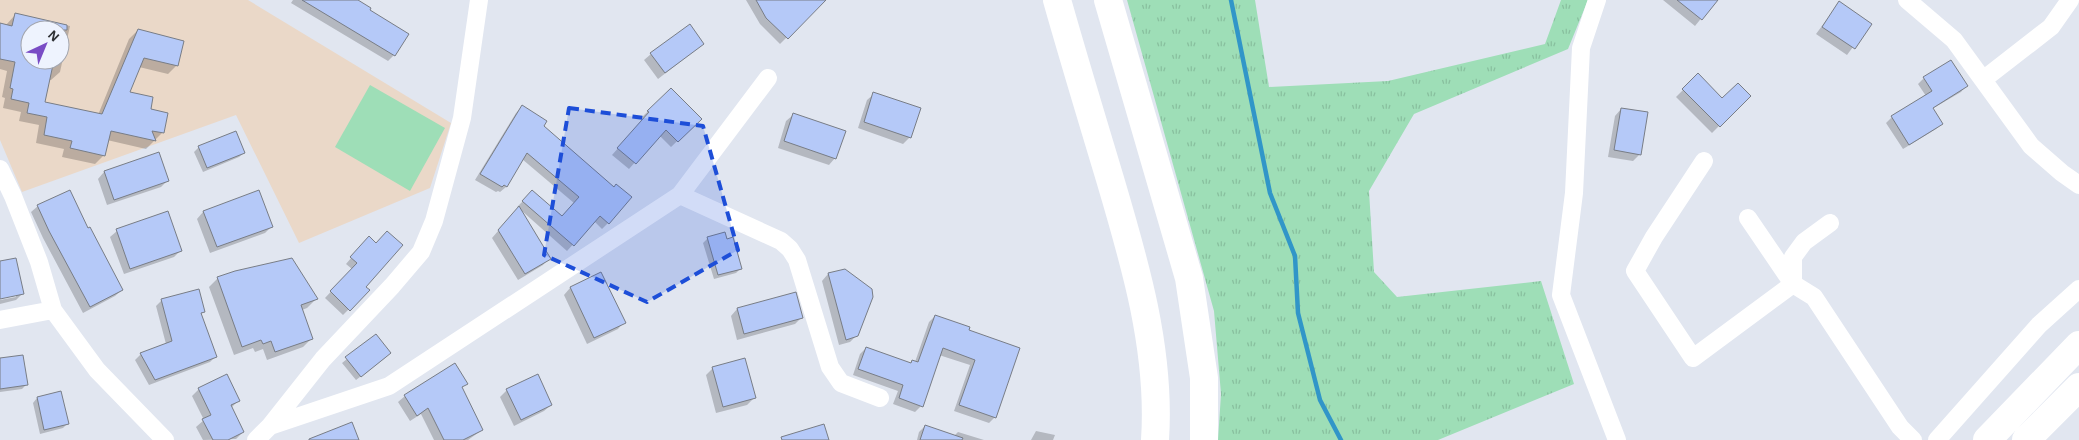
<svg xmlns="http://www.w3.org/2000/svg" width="2079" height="440" font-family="'Alegreya Sans',sans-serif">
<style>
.education{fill:#ead8c8;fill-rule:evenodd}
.grass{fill:url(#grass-tufts)}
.pitch{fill:#9edeb7}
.shadow{fill:#0003;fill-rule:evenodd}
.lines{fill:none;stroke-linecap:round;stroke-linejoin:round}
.stream{stroke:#3196c8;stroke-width:4.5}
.building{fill:#b5c9f8;stroke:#787d86}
.minor{stroke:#fff;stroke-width:18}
.primary{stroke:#fff;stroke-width:28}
.trunk{stroke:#fff;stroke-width:28}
.marked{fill:#1d4ed8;fill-opacity:0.2;stroke:#1d4ed8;stroke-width:4;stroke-dasharray:10 6;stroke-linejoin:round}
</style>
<defs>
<pattern id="grass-tufts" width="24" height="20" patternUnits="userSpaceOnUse" patternTransform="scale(1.25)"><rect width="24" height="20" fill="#9edeb7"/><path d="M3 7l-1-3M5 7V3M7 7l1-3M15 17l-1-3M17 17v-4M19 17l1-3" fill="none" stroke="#88bf9e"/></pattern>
</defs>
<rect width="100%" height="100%" fill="#e1e6f0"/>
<path class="education" d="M 0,0 L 248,0 L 451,123 L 430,188 L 299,243 L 236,115 L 22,192 L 0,140 ZM 30,30 L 60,30 L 60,60 L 30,60 Z"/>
<path class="grass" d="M 1127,0 L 1255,0 L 1269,87 L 1388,81 L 1545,44 L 1561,0 L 1588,0 L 1568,49 L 1414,114 L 1369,191 L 1374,272 L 1397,297 L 1541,281 L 1574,384 L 1438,440 L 1218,440 L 1221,394 L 1214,311 Z"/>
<path class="pitch" d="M 370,85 L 445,128 L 410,191 L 335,147 Z"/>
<path class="shadow" d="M 293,0 L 355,0 L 368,10 L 394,55 L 388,61 L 291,3 Z
M 746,0 L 824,0 L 780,44 L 760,24 Z
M 1663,0 L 1716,0 L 1695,26 Z
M 1839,3 L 1870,24 L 1847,55 L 1816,34 Z
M 15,15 L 70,26 L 60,72 L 51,80 L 49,80 L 44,103 L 98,115 L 129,39 L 138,30 L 177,65 L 168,74 L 139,67 L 128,93 L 149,110 L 167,114 L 162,133 L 146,149 L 107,140 L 104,155 L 95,164 L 62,157 L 64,149 L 36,143 L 39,125 L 19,121 L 21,112 L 3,108 L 5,98 L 2,97 L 7,71 L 0,69 L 0,24 L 6,25 ZM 30,30 L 60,30 L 60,60 L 30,60 Z
M 703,44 L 658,79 L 644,60 L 651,54 Z
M 1698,75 L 1722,100 L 1749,96 L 1712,133 L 1676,97 Z
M 1924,78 L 1966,86 L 1961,92 L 1932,109 L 1941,124 L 1936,129 L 1903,149 L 1886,123 L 1892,117 L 1926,96 L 1918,84 Z
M 671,89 L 700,119 L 671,147 L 659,135 L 629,169 L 612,155 L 644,119 L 642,117 Z
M 874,94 L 910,137 L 903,144 L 858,128 L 867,100 Z
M 522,107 L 542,126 L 608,223 L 602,229 L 594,221 L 567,251 L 522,211 L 549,258 L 543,265 L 518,280 L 492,238 L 518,208 L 517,207 L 532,192 L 562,217 L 574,203 L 522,159 L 506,187 L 500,192 L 498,191 L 496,192 L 475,180 L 516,113 Z
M 1621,109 L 1640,154 L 1633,161 L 1608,157 L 1615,116 Z
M 793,115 L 835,158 L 829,165 L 778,148 L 786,121 Z
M 199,147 L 244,153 L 239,157 L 203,172 L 194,152 Z
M 159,154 L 168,180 L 161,187 L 107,205 L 98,179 L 104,172 Z
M 38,206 L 87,230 L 122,290 L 115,296 L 83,313 L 43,238 L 31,212 Z
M 203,212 L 272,226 L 265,233 L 210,253 L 197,219 Z
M 117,231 L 181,250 L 174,257 L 124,274 L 110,237 Z
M 708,238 L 741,268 L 736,273 L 714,279 L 703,243 Z
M 363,244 L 364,287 L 368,290 L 343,315 L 325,298 L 352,269 L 346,264 Z
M 0,263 L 23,293 L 16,300 L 0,304 L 0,300 L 16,297 L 16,294 L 0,298 Z
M 845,270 L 857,335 L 850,342 L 839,345 L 822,281 L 828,274 Z
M 601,273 L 624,322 L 618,329 L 587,344 L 564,295 L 570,288 Z
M 218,278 L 316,299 L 307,308 L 302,310 L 312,338 L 303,347 L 267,360 L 263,349 L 255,352 L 253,348 L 234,355 L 209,287 Z
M 795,293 L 802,317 L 795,324 L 737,340 L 731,316 L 737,309 Z
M 162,300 L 203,312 L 200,315 L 216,356 L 210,362 L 149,385 L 135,360 L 141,354 L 166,344 L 156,306 Z
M 935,316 L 968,331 L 995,417 L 989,423 L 954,411 L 970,365 L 939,355 L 921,406 L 915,412 L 893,404 L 898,391 L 853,375 L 860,354 L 866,348 L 910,364 L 912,362 L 915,362 L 929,322 Z
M 376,336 L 385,358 L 356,380 L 342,363 Z
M 0,359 L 26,385 L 22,389 L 0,392 Z
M 713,368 L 754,398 L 747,405 L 716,413 L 706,375 Z
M 466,384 L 461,388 L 482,430 L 468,440 L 434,440 L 421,414 L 410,421 L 398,402 L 405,396 Z
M 199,389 L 239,400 L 231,408 L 243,432 L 236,439 L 203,440 L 196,427 L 204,420 L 192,396 Z
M 507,390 L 551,405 L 544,411 L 514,426 L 500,397 Z
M 37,398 L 67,424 L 63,428 L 40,434 L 33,403 Z
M 925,426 L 954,436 L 958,432 L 984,440 L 917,440 L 919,432 Z
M 1036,431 L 1055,435 L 1053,440 L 1031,440 Z"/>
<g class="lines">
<path class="stream" d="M 1231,0 L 1270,193 L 1295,256 L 1298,313 L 1320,400 L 1341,440"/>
</g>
<path class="building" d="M 302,0 L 358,0 L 371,8 L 370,10 L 409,34 L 395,56 Z
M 756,0 L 826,0 L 788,39 L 766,18 Z
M 1677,0 L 1718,0 L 1702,20 Z
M 1839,1 L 1872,24 L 1855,49 L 1822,27 Z
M 15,13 L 67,25 L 67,30 L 30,30 L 30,60 L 54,60 L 45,102 L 102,114 L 138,29 L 184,41 L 178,66 L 144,58 L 130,92 L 153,97 L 151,109 L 168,113 L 164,133 L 152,131 L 156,141 L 111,131 L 105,156 L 70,148 L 72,141 L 44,135 L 47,117 L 27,113 L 29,103 L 11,99 L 13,89 L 10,88 L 15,62 L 0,59 L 0,23 L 12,26 Z
M 690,24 L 704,44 L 665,73 L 650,53 Z
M 1951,60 L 1968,86 L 1933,108 L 1943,124 L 1909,145 L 1891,116 L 1932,91 L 1923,77 Z
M 1698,73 L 1722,98 L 1738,83 L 1751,96 L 1720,127 L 1682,89 Z
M 671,88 L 702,119 L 678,142 L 666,130 L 636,164 L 617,148 L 649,112 L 647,111 Z
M 873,92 L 921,108 L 911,138 L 864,122 Z
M 522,105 L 547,121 L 544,126 L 614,187 L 616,184 L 632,197 L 609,224 L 600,216 L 574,246 L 522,201 L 532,190 L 562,216 L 579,197 L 527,153 L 507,187 L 504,185 L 502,187 L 480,174 Z
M 1621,108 L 1648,112 L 1641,155 L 1614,150 Z
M 793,113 L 846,131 L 836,159 L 784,141 Z
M 236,131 L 245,153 L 207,168 L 198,146 Z
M 159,152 L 169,181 L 114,200 L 104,171 Z
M 70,190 L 88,228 L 90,227 L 123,290 L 90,307 L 49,231 L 37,205 Z
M 259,190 L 273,227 L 217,247 L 203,211 Z
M 519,206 L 551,259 L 525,274 L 498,230 Z
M 168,211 L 182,251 L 130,269 L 116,229 Z
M 387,231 L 403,245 L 366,287 L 370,290 L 350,311 L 330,291 L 357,263 L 350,257 L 369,236 L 376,243 Z
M 725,232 L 727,239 L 733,237 L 742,269 L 718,275 L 707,237 Z
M 16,258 L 24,294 L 0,299 L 0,261 Z
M 292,258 L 318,299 L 301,305 L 313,339 L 275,352 L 271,341 L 263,344 L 261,340 L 242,347 L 217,277 L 235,271 Z
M 845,269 L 872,289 L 873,297 L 858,336 L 846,340 L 828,273 Z
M 601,272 L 626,323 L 594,338 L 570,287 Z
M 199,289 L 205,312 L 201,313 L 217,357 L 155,380 L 140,353 L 172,341 L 161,299 Z
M 796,292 L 803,318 L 744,334 L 737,308 Z
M 935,315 L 970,327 L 969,330 L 1020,348 L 996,418 L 959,405 L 975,360 L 943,348 L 923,407 L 899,398 L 903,385 L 858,369 L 866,347 L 911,363 L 912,360 L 918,362 Z
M 376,334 L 391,353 L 361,377 L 345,357 Z
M 23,355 L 28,385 L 0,389 L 0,358 Z
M 745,358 L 756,398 L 723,407 L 712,367 Z
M 455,363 L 468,384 L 462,387 L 483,430 L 463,440 L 444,440 L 428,408 L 417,416 L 404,395 Z
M 227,374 L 240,401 L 231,405 L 244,432 L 228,440 L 213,440 L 202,419 L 211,415 L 198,388 Z
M 538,374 L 552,405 L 521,420 L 506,389 Z
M 61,391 L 69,424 L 44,430 L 37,397 Z
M 352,422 L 359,440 L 309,440 L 309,439 Z
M 824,424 L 829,440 L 782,440 L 781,437 Z
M 925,425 L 963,438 L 962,440 L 920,440 Z"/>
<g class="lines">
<path class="minor" d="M 1597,0 L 1581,48 L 1574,193 L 1561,295 L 1617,440
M 1907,0 L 1954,40 L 2031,146 L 2062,173 L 2079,185
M 1984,79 L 2051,27 L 2070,0
M 1704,161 L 1654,237 L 1635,271 L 1693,358 L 1793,284 L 1793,257 L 1804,242 L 1830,223
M 0,169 L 13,196 L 39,262 L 53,310 L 97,370 L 165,440
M 680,195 L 781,241 L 790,249 L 797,260 L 830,367 L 841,383 L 880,398
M 1748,218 L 1793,284 L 1814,297 L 1900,427 L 1913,440
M 0,320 L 53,310
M 270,426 L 389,386 L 680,195 L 768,78
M 256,440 L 270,426 L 323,359 L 392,286 L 421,252 L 434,221 L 462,118 L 479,0
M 1937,440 L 2039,325 L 2079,289"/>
<path class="primary" d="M 1987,440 L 2079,345
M 2026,440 L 2079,387"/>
<path class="trunk" d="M 1057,0 C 1074,60 1092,119 1110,179 C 1135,263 1161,351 1155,440
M 1108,0 L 1189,278 L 1204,378 L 1204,440"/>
</g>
<path class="marked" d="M 569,108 L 703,126 L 738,250 L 647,302 L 544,255 Z"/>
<g transform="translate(45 45) rotate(44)"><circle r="24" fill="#eef3fe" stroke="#a2a5ae"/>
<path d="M0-4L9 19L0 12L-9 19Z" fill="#794cc5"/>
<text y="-8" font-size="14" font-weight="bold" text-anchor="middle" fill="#2f3135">N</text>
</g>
</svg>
